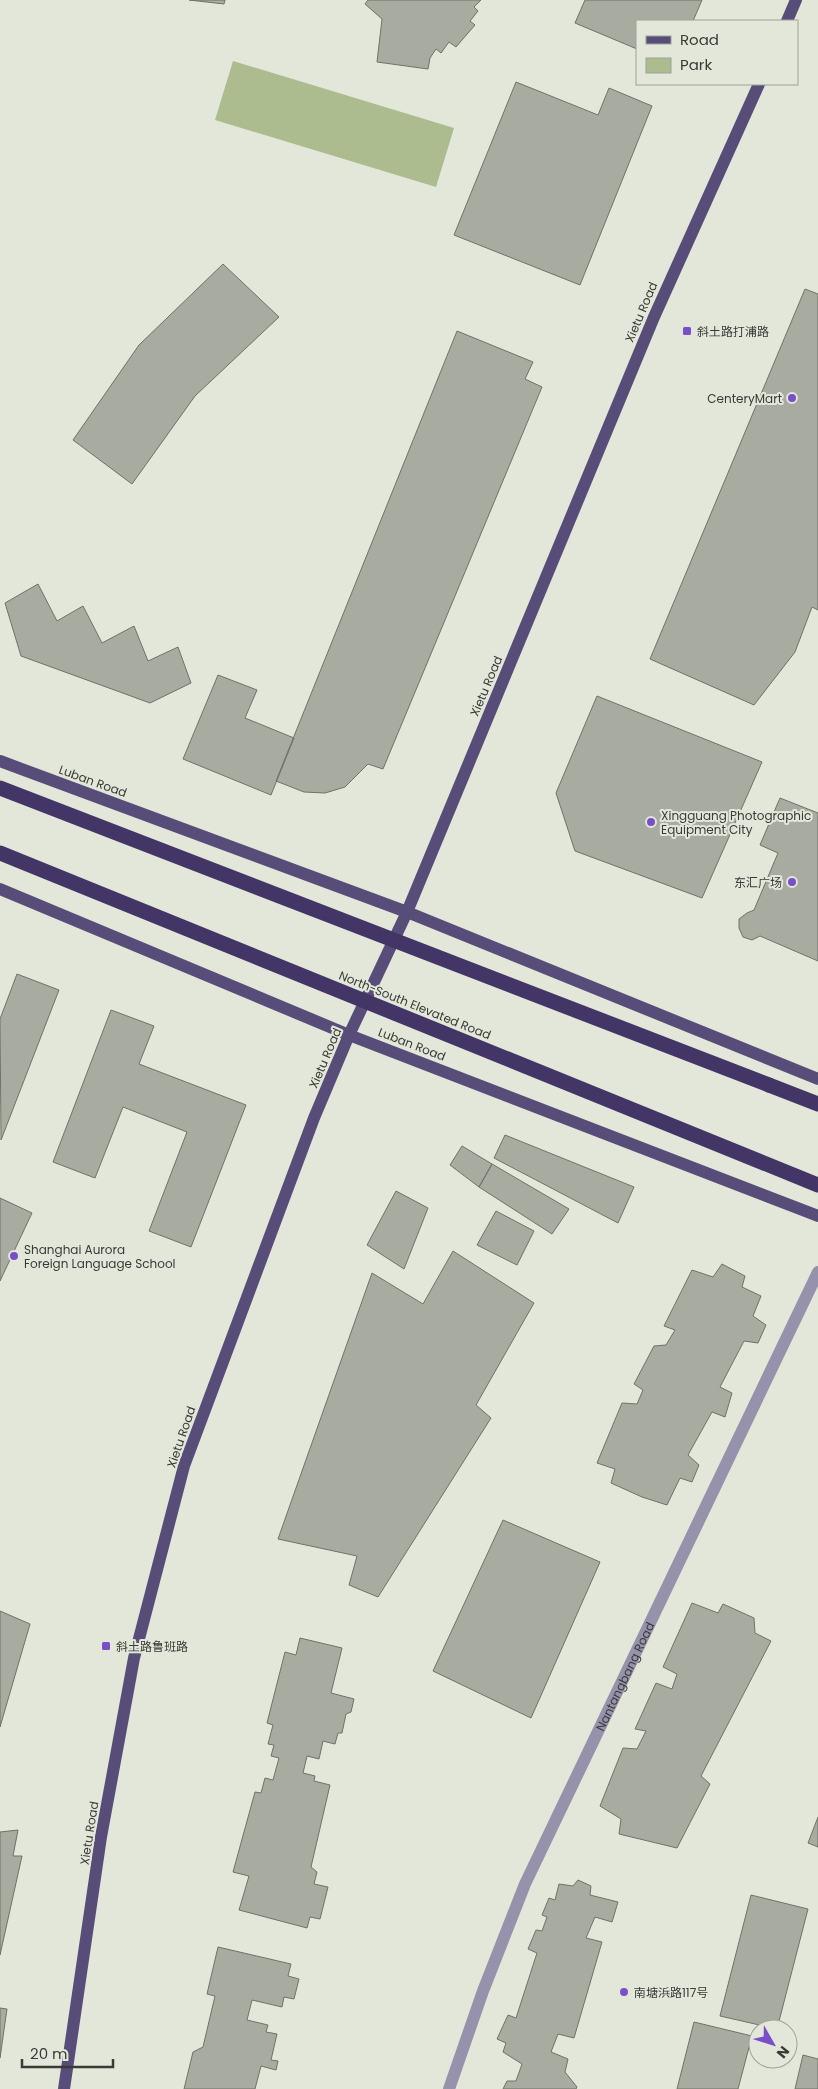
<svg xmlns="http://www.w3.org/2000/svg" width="818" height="2089" font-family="Poppins,'Noto Sans SC',sans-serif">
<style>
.green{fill:#acbc8f}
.building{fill:#a8aca0;stroke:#6e7367}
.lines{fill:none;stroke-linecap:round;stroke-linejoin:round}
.minor{stroke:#9792ab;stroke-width:12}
.major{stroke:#584d78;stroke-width:12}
.highway{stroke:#433566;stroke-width:15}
.highway-bridge{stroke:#433566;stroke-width:15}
.poi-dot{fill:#784fc8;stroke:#e2e7da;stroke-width:2}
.labels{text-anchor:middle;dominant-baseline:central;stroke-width:4;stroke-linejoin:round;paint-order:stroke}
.street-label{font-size:12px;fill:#393b36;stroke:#e2e7da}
.poi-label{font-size:12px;fill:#393b36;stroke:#e2e7da;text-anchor:start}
</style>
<rect width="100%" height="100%" fill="#e2e7da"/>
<path class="green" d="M 233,61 L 454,128 L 436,187 L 215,120 Z"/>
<path class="building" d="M 189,0 L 225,0 L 224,4 Z
M 368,0 L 481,0 L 474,7 L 478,11 L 470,21 L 475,25 L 456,47 L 449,42 L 441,53 L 436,49 L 430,58 L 428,69 L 377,62 L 382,19 L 365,4 Z
M 585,0 L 702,0 L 693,21 L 637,21 L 637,49 L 575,23 Z
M 516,82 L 598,115 L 609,88 L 652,106 L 580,285 L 454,235 Z
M 223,264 L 279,317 L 195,396 L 132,484 L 73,440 L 139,345 Z
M 805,289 L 818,294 L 818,610 L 812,607 L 795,652 L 754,705 L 650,659 Z
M 457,331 L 533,362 L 525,379 L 542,387 L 383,769 L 368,764 L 345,787 L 325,793 L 304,792 L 276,781 Z
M 38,584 L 57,621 L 83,606 L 102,643 L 134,626 L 148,661 L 178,647 L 191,683 L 150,703 L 21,656 L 5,603 Z
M 218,675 L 257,690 L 245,718 L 294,738 L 271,795 L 183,759 Z
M 597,696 L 762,762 L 702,898 L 575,851 L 556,793 Z
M 780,798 L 818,813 L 818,961 L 760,936 L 752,940 L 743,937 L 739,928 L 739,919 L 747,913 L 754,910 L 778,853 L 760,845 Z
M 17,974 L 59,990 L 1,1140 L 0,1019 Z
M 111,1010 L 154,1026 L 139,1064 L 246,1105 L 191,1247 L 149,1231 L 187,1132 L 123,1107 L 95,1178 L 53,1162 Z
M 505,1135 L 634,1187 L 618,1223 L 494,1158 Z
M 462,1146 L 492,1164 L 479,1187 L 450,1165 Z
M 492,1164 L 569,1209 L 552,1234 L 479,1187 Z
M 396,1191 L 428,1208 L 404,1269 L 367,1245 Z
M 0,1198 L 32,1213 L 0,1281 Z
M 496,1211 L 534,1231 L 517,1265 L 477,1245 Z
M 453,1251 L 534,1303 L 476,1405 L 491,1418 L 378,1597 L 349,1585 L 357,1556 L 278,1539 L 372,1273 L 423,1304 Z
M 722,1264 L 745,1276 L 742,1287 L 761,1296 L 753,1316 L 766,1325 L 758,1343 L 744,1341 L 720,1387 L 732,1393 L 725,1417 L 712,1412 L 688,1455 L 699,1465 L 692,1482 L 680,1478 L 667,1505 L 642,1497 L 611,1483 L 615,1469 L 597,1463 L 622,1403 L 637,1404 L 643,1390 L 634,1384 L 654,1346 L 666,1345 L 675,1330 L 664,1326 L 692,1270 L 713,1277 Z
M 503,1520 L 600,1562 L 531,1718 L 433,1671 Z
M 692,1603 L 718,1613 L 723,1604 L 754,1618 L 755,1633 L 771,1641 L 701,1776 L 710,1784 L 677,1848 L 619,1834 L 621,1819 L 600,1806 L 623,1748 L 637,1749 L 646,1731 L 635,1729 L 656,1683 L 672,1689 L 677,1674 L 663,1667 Z
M 0,1611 L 30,1624 L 0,1727 Z
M 300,1638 L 342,1648 L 331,1693 L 354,1699 L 351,1712 L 346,1714 L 342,1733 L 338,1733 L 335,1744 L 323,1741 L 319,1759 L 307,1756 L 303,1773 L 315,1776 L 314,1781 L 330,1785 L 311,1867 L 317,1872 L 314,1884 L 328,1887 L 320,1919 L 310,1917 L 307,1928 L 239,1910 L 249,1876 L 233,1872 L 255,1792 L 261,1793 L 265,1778 L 273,1780 L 279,1758 L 271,1756 L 274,1745 L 268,1744 L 273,1725 L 267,1723 L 285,1652 L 296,1655 Z
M 818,1817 L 818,1847 L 808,1843 Z
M 18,1830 L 13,1856 L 22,1856 L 0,1955 L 0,1832 Z
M 578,1880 L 591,1886 L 590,1895 L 618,1902 L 612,1922 L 595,1917 L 586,1938 L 602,1942 L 574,2038 L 558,2034 L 551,2052 L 568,2059 L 565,2072 L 577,2087 L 576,2089 L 503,2089 L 507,2081 L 516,2081 L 522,2064 L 503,2052 L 506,2043 L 497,2039 L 508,2015 L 516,2018 L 537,1953 L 528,1949 L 536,1930 L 542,1931 L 547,1917 L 542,1915 L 549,1898 L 555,1900 L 559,1884 L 573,1886 Z
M 751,1895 L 808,1909 L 777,2029 L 720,2016 Z
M 218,1947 L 291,1964 L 288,1976 L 299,1979 L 294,1999 L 284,1997 L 282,2007 L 252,2000 L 247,2020 L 268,2025 L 266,2032 L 277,2034 L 271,2060 L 278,2061 L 276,2070 L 261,2066 L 255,2089 L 184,2089 L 193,2052 L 203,2047 L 215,1996 L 207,1994 Z
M 0,2008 L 7,2009 L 0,2058 Z
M 694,2022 L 752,2036 L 738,2089 L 677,2089 Z
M 803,2055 L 818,2059 L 818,2089 L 795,2089 Z"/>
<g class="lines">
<path class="minor" id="s1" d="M 449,2089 L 483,1991 L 525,1884 L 818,1272"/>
<path class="major" d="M 787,21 L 796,0
M 0,761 L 407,912 L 818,1079
M 0,889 L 349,1035 L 818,1216
M 64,2089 L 101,1837 L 134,1658 L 184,1466 L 314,1118 L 349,1035 L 407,912 L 654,317 L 759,84"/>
<path class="highway" d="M 769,1085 L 818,1104"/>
<path class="highway-bridge" d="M 0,788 L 769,1085
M 0,853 L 818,1185"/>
</g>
<g class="poi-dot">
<rect x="682" y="326" width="10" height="10" rx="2.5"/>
<circle cx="792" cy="398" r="5"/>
<circle cx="651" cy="822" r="5"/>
<circle cx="792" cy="882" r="5"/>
<circle cx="14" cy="1256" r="5"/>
<rect x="101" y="1641" width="10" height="10" rx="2.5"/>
<circle cx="624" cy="1992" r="5"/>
</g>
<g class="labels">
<g class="street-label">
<text transform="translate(641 312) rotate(-67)">Xietu Road</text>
<text transform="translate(486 686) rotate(-67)">Xietu Road</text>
<text transform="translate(93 781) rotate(20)">Luban Road</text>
<text transform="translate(415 1005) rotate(22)">North-South Elevated Road</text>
<text transform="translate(412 1044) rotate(21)">Luban Road</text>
<text transform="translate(325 1058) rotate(-67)">Xietu Road</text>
<text transform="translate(181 1437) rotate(-71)">Xietu Road</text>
<text stroke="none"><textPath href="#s1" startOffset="449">Nantangbang Road</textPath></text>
<text transform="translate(89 1833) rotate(-81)">Xietu Road</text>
</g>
<g class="poi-label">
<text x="697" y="331">斜土路打浦路</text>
<text x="782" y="398" text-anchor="end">CenteryMart</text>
<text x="661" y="815">Xingguang Photographic<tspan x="661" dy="14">Equipment City</tspan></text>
<text x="782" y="882" text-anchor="end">东汇广场</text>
<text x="24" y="1249">Shanghai Aurora<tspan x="24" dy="14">Foreign Language School</tspan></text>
<text x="116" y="1646">斜土路鲁班路</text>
<text x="634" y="1992">南塘浜路117号</text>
</g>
</g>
<rect x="636" y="20" width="162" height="65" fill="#e2e7da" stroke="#9ea298"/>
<rect x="646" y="36" width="25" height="8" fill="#584d78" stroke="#9ea298"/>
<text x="680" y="45" font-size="15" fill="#393b36">Road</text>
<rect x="646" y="58" width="25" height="15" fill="#acbc8f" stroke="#9ea298"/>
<text x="680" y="70" font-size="15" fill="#393b36">Park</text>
<g transform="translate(773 2044) rotate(129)"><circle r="24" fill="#e2e7da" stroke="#9ea298"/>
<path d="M0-4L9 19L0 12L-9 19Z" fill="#784fc8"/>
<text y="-8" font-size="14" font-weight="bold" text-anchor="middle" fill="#393b36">N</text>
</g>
<path d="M22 2059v8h91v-8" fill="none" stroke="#393b36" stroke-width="2.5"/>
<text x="30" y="2059" font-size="15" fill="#393b36" stroke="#e2e7da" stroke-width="4" paint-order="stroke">20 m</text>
</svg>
